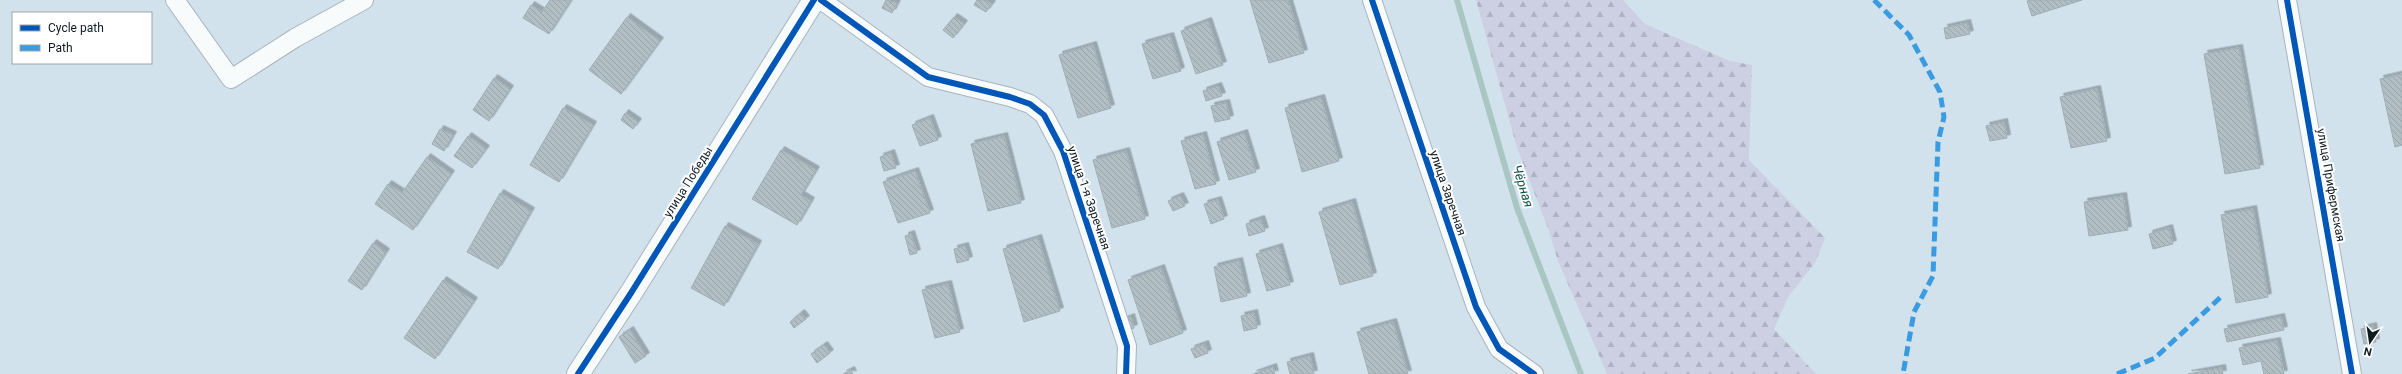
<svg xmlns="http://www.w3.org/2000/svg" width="2402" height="374" font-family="Roboto,sans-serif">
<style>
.forest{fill:url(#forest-firs)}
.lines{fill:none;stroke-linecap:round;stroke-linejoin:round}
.stream{stroke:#a9c6c2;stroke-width:6}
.building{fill:url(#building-back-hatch);stroke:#9fadb3;filter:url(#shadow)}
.minor-casing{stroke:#a8b4bd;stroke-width:20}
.tertiary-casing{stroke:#a8b4bd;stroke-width:24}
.minor{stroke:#f8fbfc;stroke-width:18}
.tertiary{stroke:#f8fbfc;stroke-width:22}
.quiet{stroke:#3a9be0;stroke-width:5;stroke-dasharray:10 5;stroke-linecap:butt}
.cycleway-casing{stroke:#fff;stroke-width:8}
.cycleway{stroke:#0057b8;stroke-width:6}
.labels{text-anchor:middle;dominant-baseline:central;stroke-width:4;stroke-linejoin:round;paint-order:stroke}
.street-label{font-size:12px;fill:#0f1a21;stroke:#fff}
.water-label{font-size:13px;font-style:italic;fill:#0b5344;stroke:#fff}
</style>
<defs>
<pattern id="forest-firs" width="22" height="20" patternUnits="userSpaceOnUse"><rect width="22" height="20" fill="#cdd0e3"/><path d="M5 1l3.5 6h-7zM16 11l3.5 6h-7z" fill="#afb2c2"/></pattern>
<pattern id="building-back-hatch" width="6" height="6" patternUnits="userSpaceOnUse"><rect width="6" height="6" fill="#b1bfc5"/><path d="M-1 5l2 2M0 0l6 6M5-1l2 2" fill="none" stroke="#97a4a9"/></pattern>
<filter id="shadow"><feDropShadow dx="3.5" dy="-3.5" stdDeviation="0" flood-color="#0004"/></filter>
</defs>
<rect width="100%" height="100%" fill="#d2e2ed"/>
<path class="forest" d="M 1476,0 L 1623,0 L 1645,24 L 1730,61 L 1752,65 L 1749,160 L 1825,238 L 1815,263 L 1788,297 L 1774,329 L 1816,374 L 1607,374 L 1558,261 L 1549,231 L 1517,148 Z"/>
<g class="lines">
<path class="stream" d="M 1457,0 L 1517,208 L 1581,374"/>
</g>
<path class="building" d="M 550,0 L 571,0 L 549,34 L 523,18 L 531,5 L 542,12 Z
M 886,0 L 897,3 L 892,13 L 882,8 Z
M 977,0 L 985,0 L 992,4 L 986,12 L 974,5 Z
M 1250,0 L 1288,0 L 1304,53 L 1269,63 Z
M 2030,0 L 2082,0 L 2032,16 L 2027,1 Z
M 627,17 L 660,41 L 621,94 L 589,70 Z
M 954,17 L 964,24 L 953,38 L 943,30 Z
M 1208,21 L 1223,65 L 1196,74 L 1181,31 Z
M 1967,23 L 1970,34 L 1946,39 L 1944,28 Z
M 1170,36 L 1181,71 L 1153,79 L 1142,44 Z
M 1093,45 L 1111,108 L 1078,118 L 1059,55 Z
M 2239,48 L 2260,168 L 2225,174 L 2204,54 Z
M 2402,74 L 2402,145 L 2395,147 L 2380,79 Z
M 494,78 L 510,89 L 489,121 L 473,110 Z
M 1218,86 L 1222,96 L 1206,101 L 1203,91 Z
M 2097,89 L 2107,141 L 2071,148 L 2060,97 Z
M 1321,98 L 1339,161 L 1302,172 L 1285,108 Z
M 1226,103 L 1230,119 L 1215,122 L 1211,106 Z
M 563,108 L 593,125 L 559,182 L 530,165 Z
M 625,113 L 638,122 L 633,129 L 621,120 Z
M 930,118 L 938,140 L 920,146 L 912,125 Z
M 2004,122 L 2007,138 L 1990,141 L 1986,126 Z
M 440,129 L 453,135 L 444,151 L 432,144 Z
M 1244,133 L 1256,172 L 1229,180 L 1217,142 Z
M 1203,135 L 1216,184 L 1195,189 L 1181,141 Z
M 468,136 L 486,149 L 472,168 L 454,156 Z
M 1004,136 L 1021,203 L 988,211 L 971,144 Z
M 781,150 L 816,170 L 801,195 L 811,201 L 797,225 L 752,199 Z
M 1126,151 L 1145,219 L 1112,228 L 1093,160 Z
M 891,153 L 896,168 L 884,171 L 880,157 Z
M 427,157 L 451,174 L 413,230 L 375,204 L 388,184 L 402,193 Z
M 915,171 L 930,213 L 898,223 L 883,182 Z
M 500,193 L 531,211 L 498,269 L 467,252 Z
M 1180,196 L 1185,206 L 1173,211 L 1168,201 Z
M 2123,196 L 2128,230 L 2089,236 L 2084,202 Z
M 1218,200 L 1224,219 L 1211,224 L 1204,204 Z
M 1352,202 L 1373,276 L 1340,285 L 1319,212 Z
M 2253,209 L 2268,297 L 2236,303 L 2221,215 Z
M 1261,219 L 1265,231 L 1249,236 L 1246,224 Z
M 725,226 L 758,244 L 724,306 L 691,288 Z
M 2169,228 L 2173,244 L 2153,249 L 2149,234 Z
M 911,234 L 917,253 L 910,255 L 905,236 Z
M 1038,238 L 1060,311 L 1024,322 L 1003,249 Z
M 373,243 L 386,252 L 362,290 L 348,281 Z
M 965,246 L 969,260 L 957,263 L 954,249 Z
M 1279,247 L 1290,285 L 1267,291 L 1256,254 Z
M 1239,261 L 1247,296 L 1221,302 L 1214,267 Z
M 1161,268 L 1183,333 L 1150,345 L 1128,280 Z
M 443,280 L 474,301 L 435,359 L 404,338 Z
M 948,284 L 960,332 L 935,338 L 922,290 Z
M 801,313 L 806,319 L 794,328 L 790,322 Z
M 1254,313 L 1257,328 L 1244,331 L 1241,316 Z
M 1131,317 L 1134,328 L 1125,331 L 1121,321 Z
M 2281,317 L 2284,330 L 2227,342 L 2224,329 Z
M 1393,322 L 1408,374 L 1369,374 L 1357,332 Z
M 2373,326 L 2376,342 L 2364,344 L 2361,329 Z
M 630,330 L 646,356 L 635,363 L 619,337 Z
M 2277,341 L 2284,374 L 2264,374 L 2261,361 L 2243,365 L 2239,348 Z
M 1205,344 L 1208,353 L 1195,358 L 1191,349 Z
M 824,345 L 830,353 L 817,363 L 811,354 Z
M 1310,356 L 1314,374 L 1290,374 L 1287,362 Z
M 1273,367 L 1275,374 L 1253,374 Z
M 2222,368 L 2223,374 L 2188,374 Z
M 851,370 L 853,374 L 843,374 Z"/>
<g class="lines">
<g class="minor-casing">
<path id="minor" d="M 175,0 L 231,79 L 295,38 L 364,0
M 821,0 L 928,77 L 1010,97 L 1030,104 L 1044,115 L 1063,151 L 1127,346 L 1126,374
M 1372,0 L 1476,307 L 1499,349 L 1534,374
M 2287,0 L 2352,374"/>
</g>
<g class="tertiary-casing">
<path id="tertiary" d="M 578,374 L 631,293 L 814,0"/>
</g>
<use href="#minor" class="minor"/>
<use href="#tertiary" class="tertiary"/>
<path class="quiet" d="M 1874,0 L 1909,35 L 1940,92 L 1944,117 L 1938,142 L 1933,276 L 1914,312 L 1903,374
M 2117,374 L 2155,358 L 2223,295"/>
<g class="cycleway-casing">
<path id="cycleway" d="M 821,0 L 928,77 L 1010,97 L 1030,104 L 1044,115 L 1063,151 L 1127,346 L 1126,374
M 1372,0 L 1476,307 L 1499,349 L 1534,374
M 2287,0 L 2352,374
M 578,374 L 631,293 L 814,0"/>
</g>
<use href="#cycleway" class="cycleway"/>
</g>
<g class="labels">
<g class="street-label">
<text transform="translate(688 182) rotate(-58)">улица Победы</text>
<text transform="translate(2331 185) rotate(80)">улица Прифермская</text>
<text transform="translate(1448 193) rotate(71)">улица Заречная</text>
<text transform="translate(1089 198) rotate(71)">улица 1-я Заречная</text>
</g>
<g class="water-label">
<text transform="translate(1523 186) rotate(73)">Чёрная</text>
</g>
</g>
<rect x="12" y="12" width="140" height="52" fill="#ffffff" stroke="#9fa3a6"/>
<rect x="20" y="25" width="20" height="6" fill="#0057b8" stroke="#9fa3a6"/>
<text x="48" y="32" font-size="12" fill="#0f1a21">Cycle path</text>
<rect x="20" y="45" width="20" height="6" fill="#3a9be0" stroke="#9fa3a6"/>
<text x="48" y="52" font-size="12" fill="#0f1a21">Path</text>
<g transform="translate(2370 342) rotate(193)" stroke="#ffffff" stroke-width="3" paint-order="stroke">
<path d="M0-3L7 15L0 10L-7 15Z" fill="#0f1a21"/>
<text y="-6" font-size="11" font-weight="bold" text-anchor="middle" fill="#0f1a21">N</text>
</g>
</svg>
